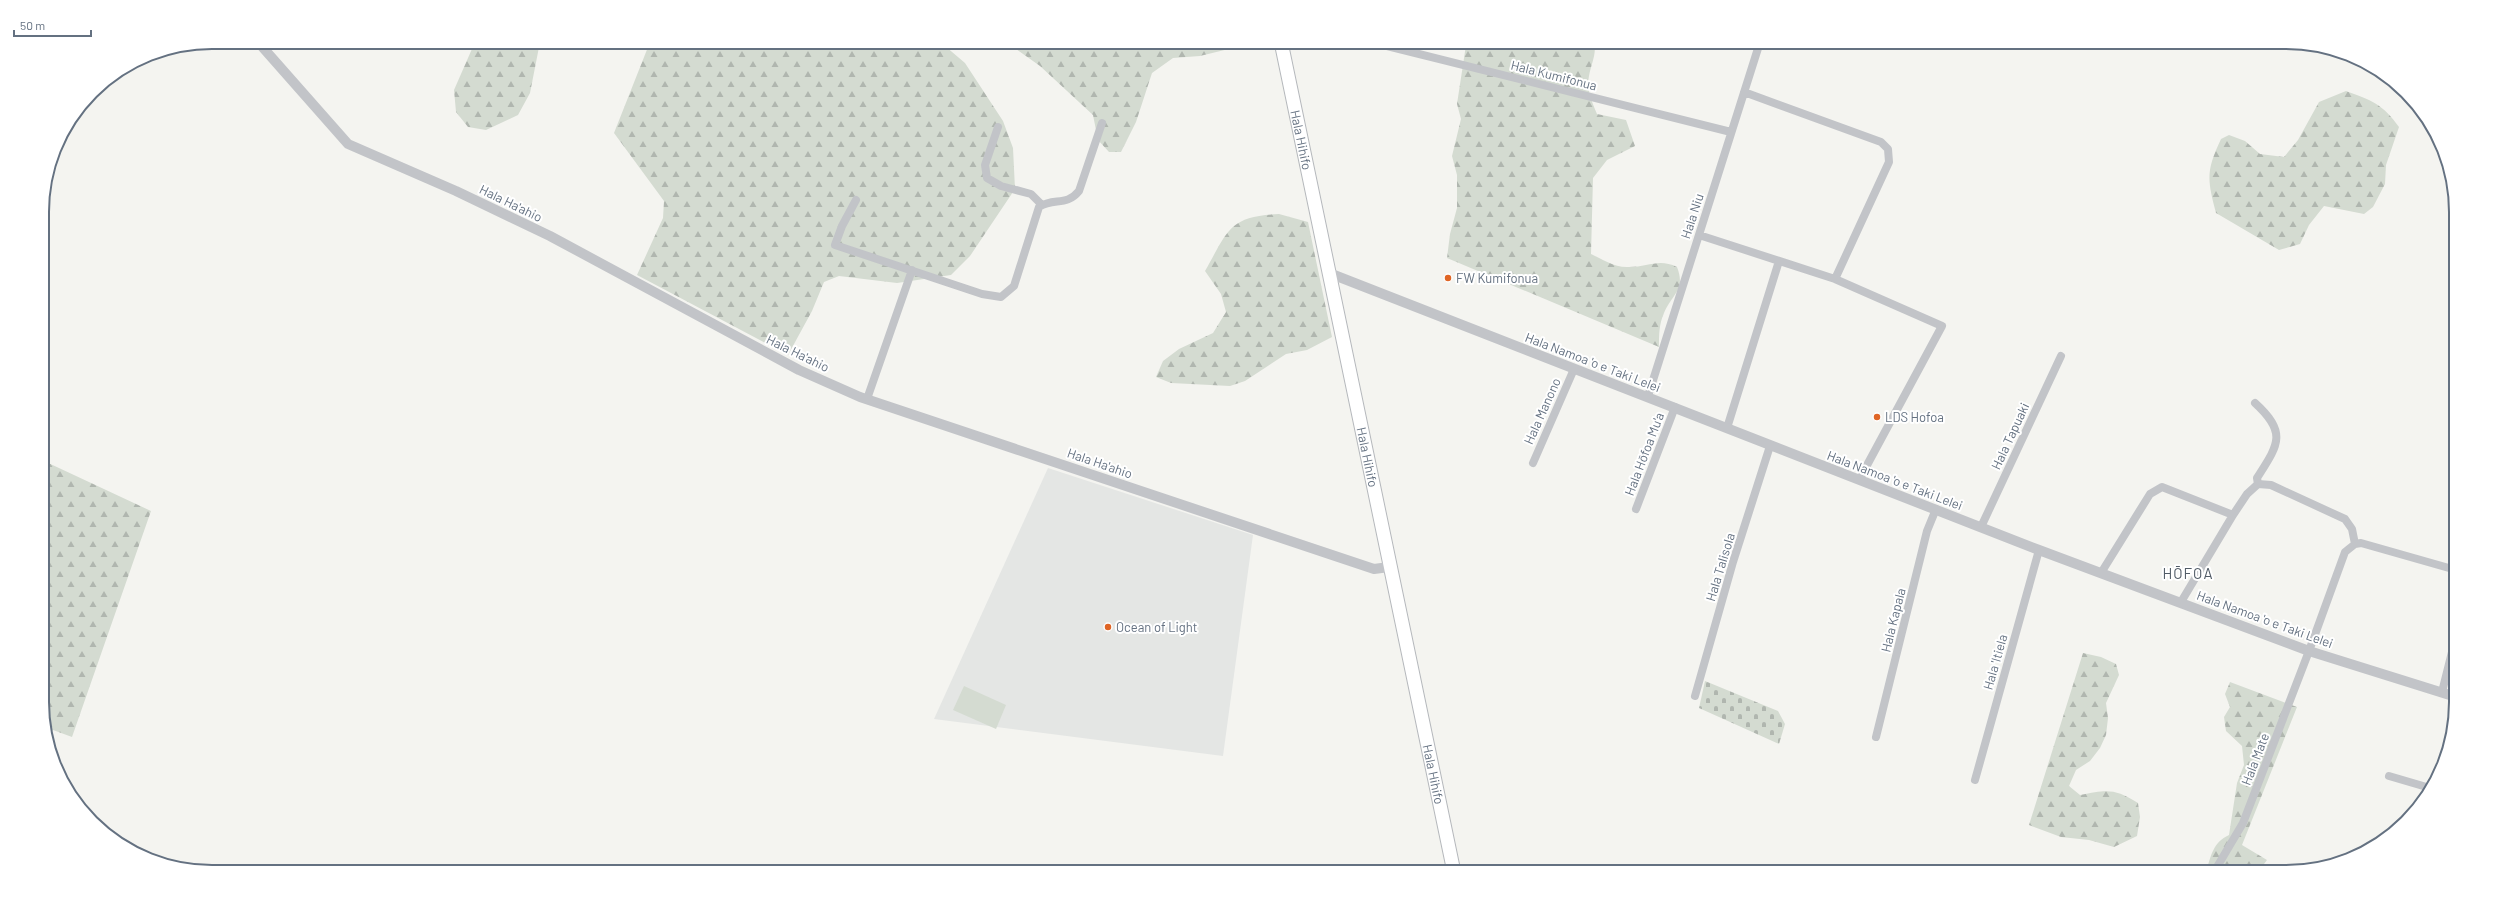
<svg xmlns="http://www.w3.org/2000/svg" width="2498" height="914" font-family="Barlow,sans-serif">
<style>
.built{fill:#e4e6e4}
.grass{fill:#d4dbd1}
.forest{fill:url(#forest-firs)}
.cemetery{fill:url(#cemetery-stones)}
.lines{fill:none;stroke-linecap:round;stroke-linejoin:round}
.primary-casing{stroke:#b5b8bc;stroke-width:15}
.minor{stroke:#c2c4c8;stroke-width:8}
.tertiary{stroke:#c2c4c8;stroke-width:10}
.primary{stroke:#fff;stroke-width:13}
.poi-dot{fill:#df6525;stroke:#fff;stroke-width:1.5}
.labels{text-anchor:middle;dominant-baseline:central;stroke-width:4;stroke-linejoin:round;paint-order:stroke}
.street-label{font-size:13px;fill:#647181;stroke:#fff}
.poi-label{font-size:13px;fill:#647181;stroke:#fff;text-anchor:start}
.quarter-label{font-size:15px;letter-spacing:1px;fill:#515b66;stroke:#fff}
.rim{fill:none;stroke:#647181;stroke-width:2}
</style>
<defs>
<pattern id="forest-firs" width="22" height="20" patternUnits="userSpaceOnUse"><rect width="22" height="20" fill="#d4dbd1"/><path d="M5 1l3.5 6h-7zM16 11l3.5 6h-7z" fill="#b0b6af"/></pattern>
<pattern id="cemetery-stones" width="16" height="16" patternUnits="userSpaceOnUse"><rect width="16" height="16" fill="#d4dbd1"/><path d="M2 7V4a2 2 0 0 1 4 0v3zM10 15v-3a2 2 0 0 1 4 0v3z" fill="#b0b6af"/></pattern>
</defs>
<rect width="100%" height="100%" fill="#f4f4f0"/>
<path class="built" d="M 1048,468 L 1253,535 L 1223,756 L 934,719 Z"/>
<path class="grass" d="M 964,686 L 1006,705 L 996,729 L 953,710 Z"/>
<path class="forest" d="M 475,42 L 540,42 L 530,93 L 518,115 L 486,130 L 468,127 L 456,112 L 454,90 Z
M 650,42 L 945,42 L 945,46 L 965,63 L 1003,121 L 1013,148 L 1015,189 L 970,256 L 951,275 L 897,283 L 839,276 L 824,282 L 812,311 L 788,355 L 637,275 L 663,218 L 664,201 L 614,133 Z
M 1006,42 L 1270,42 L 1272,48 L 1249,44 L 1200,56 L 1173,58 L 1152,73 L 1136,122 L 1121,152 L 1109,152 L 1098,140 L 1093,115 L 1040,66 Z
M 1473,42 L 1594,42 C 1597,54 1591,64 1589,76 C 1586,90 1592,102 1597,114 L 1626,120 L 1635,146 L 1607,160 L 1593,178 L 1591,254 C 1602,259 1615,268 1629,267 C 1648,267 1659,258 1677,267 C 1686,290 1672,294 1664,313 C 1659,324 1659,335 1659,347 L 1447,258 L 1450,234 L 1457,208 L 1457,175 L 1452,156 L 1461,119 L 1457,104 L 1466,45 Z
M 2346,91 C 2371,100 2383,104 2399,127 L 2386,165 L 2385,184 L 2373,207 L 2364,214 L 2324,206 L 2309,225 L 2300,244 L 2279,250 L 2216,213 C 2207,179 2206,171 2221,139 L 2229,135 L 2245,141 L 2260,154 L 2284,157 L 2298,140 L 2319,102 Z
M 1279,214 L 1308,222 L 1332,337 L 1307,350 L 1286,354 L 1245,381 L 1230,386 L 1171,383 L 1156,377 L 1163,361 L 1179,349 L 1213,333 L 1226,312 L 1221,294 L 1205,271 C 1228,231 1228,216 1279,214 Z
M 44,461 L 151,511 L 72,737 L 53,730 L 46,737 L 45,735 Z
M 2083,653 L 2101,657 L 2116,664 L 2119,675 L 2106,703 L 2108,718 L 2106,735 L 2100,748 L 2090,761 L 2076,770 L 2069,786 L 2080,795 C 2107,790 2114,788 2138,803 L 2140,817 L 2137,836 L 2114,847 L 2089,840 L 2061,837 L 2029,825 Z
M 2230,682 L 2297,707 L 2242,845 L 2267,860 L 2258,872 L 2206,872 C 2211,856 2213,842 2229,835 L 2237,783 L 2244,765 L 2242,746 L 2226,731 L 2224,717 L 2230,707 L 2225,694 Z"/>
<path class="cemetery" d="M 1705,681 L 1778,711 L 1785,724 L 1779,744 L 1699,708 Z"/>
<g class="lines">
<g class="primary-casing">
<g id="primary">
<path id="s1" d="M 1281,42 L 1454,872"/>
</g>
</g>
<path class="minor" d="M 1371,42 L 1731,132
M 998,127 L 985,165 L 987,178 L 1001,186 L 1031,194 L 1042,205
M 856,200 L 842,226 L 835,245 L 982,294 L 1001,297 L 1014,286 L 1039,207 C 1054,197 1066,207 1079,191 L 1102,123
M 1699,235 L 1835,279 L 1889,162 L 1888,149 L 1881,142 L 1744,92
M 1835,279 L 1942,326 L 1859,480
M 1648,396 L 1760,42
M 867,399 L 912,270
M 2255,403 C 2288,433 2278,445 2257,478 L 2258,484
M 1727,428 L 1779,261
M 1533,463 L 1574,369
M 2258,484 L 2271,485 L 2345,519 L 2352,529 L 2355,544
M 1636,509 L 1675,407
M 1981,527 L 2061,356
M 2101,573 L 2150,494 L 2162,487 L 2233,515
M 2181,602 L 2233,515 L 2247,494 L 2258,484
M 2442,692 L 2456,636
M 1695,696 L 1733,562 L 1770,446
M 1876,737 L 1927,531 L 1936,509
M 2389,776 L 2430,788
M 1975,780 L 2039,550
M 2214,872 L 2243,823 L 2309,651 L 2345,552 L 2355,544 L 2361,543 L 2456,570"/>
<path class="tertiary" d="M 258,42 L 348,144 L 456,191 L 550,236 L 799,370 L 860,397 L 1374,569 L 1389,567
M 1329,273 L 2039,550 L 2309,651 L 2456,697"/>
<use href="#primary" class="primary"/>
</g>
<g class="poi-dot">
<circle cx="1448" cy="278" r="4"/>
<circle cx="1877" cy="417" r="4"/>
<circle cx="1108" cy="627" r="4"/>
</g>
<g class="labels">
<g class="street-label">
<text transform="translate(1554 75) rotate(14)">Hala Kumifonua</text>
<text stroke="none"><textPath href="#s1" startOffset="100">Hala Hihifo</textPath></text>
<text transform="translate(511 203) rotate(26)">Hala Ha'ahio</text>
<text transform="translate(1692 216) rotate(-72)">Hala Niu</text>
<text transform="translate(798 353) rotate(26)">Hala Ha'ahio</text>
<text transform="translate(1593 362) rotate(21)">Hala Namoa 'o e Taki Lelei</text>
<text transform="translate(1542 411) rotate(-66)">Hala Manono</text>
<text transform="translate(2010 436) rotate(-65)">Hala Tapuaki</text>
<text transform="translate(1644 454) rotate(-69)">Hala Hōfoa Mu'a</text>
<text stroke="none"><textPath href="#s1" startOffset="424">Hala Hihifo</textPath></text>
<text transform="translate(1100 463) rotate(19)">Hala Ha'ahio</text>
<text transform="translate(1895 480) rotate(21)">Hala Namoa 'o e Taki Lelei</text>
<text transform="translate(1720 567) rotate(-73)">Hala Talisola</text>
<text transform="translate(2265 619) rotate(20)">Hala Namoa 'o e Taki Lelei</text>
<text transform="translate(1893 620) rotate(-76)">Hala Kapala</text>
<text transform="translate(1995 662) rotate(-74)">Hala 'Itiela</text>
<text transform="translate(2255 759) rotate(-69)">Hala Mate</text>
<text stroke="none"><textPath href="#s1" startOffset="748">Hala Hihifo</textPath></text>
</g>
<g class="poi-label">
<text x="1456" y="278">FW Kumifonua</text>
<text x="1885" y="417">LDS Hofoa</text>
<text x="1116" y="627">Ocean of Light</text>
</g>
<g class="quarter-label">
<text x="2188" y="573">HŌFOA</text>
</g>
</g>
<path d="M0 0H2498V914H0ZM212 49H2286A163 163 0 0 1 2449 212V702A163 163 0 0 1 2286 865H212A163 163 0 0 1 49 702V212A163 163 0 0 1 212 49Z" fill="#fff" fill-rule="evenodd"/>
<path class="rim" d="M212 49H2286A163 163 0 0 1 2449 212V702A163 163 0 0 1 2286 865H212A163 163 0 0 1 49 702V212A163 163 0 0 1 212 49Z"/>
<path d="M14 30v6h77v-6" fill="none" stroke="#647181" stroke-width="2"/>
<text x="20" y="30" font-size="12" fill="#647181" stroke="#ffffff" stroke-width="3" paint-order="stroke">50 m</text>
</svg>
